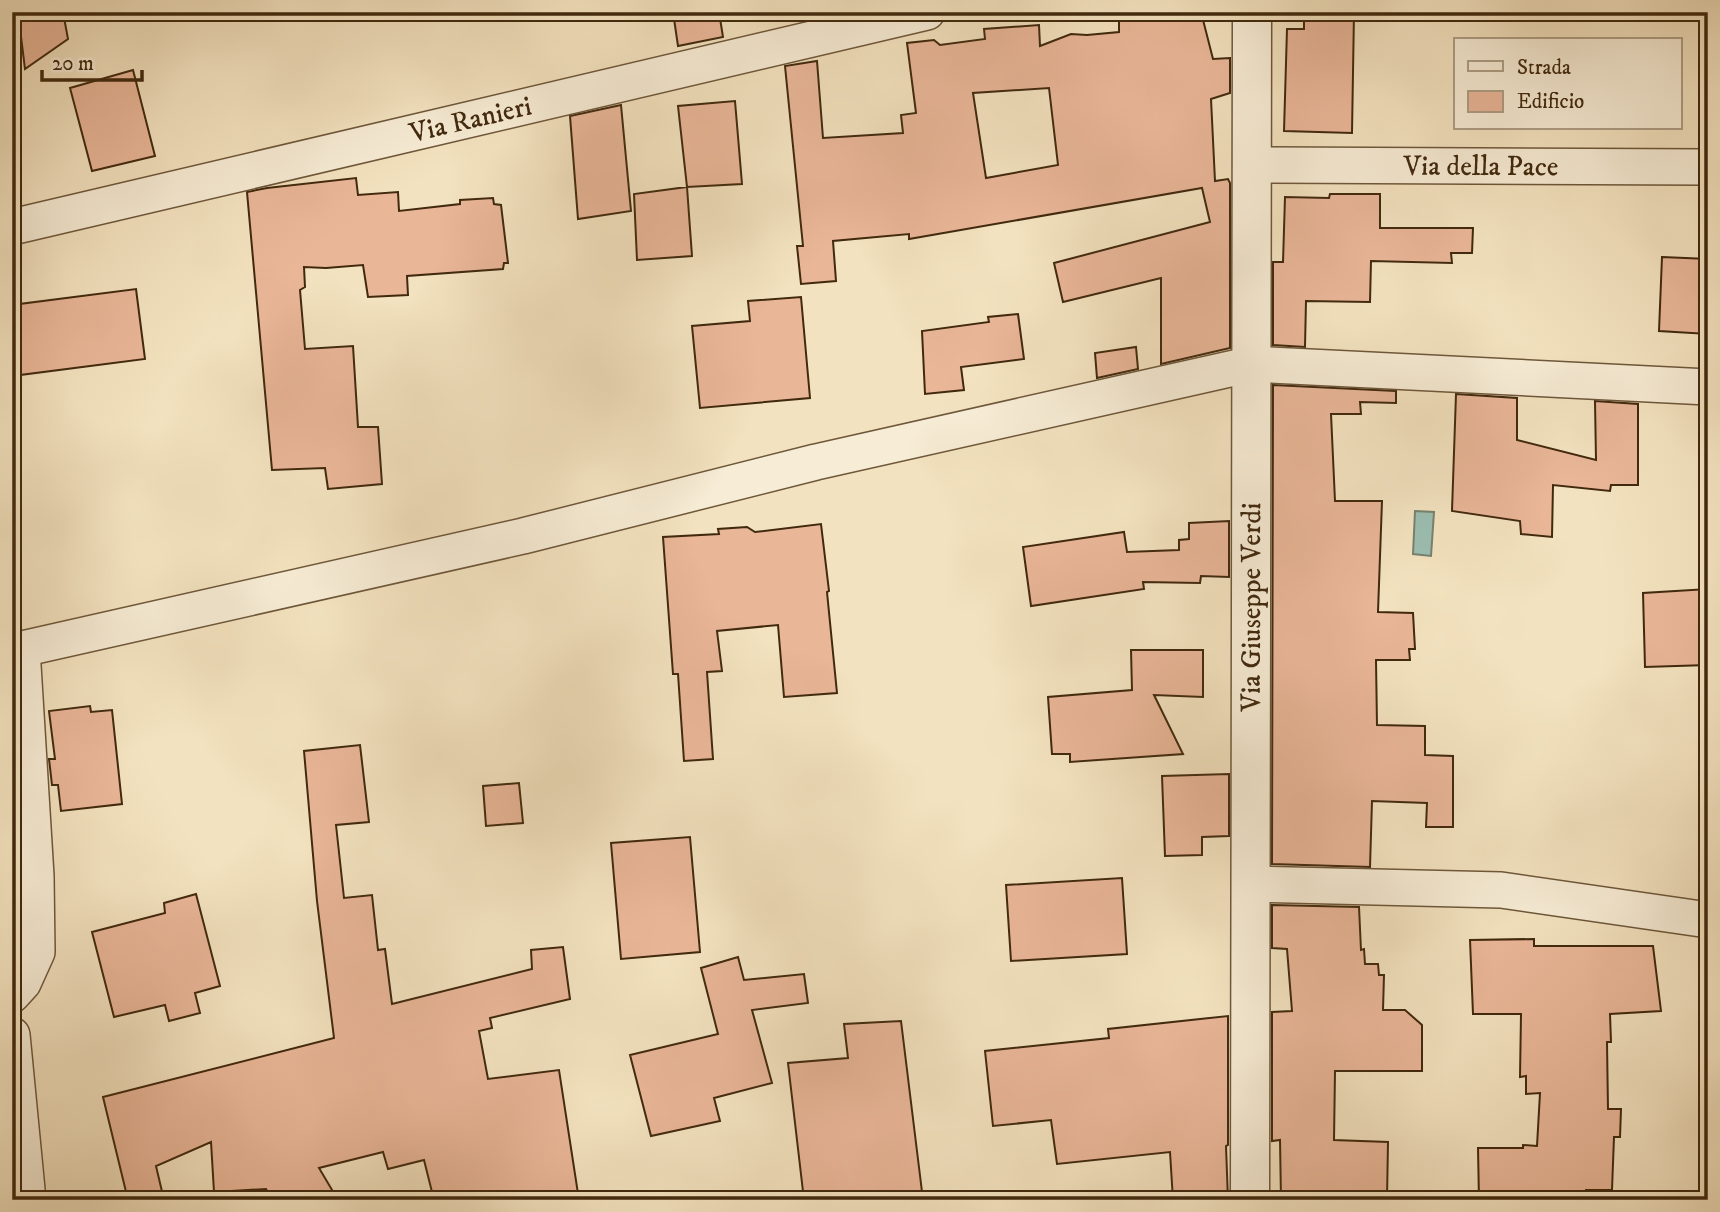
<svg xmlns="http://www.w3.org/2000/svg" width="1720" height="1212" font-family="'IM FELL DW Pica',serif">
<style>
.water{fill:#9bbeb1;stroke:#778270;stroke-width:2}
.building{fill:#e9b698;stroke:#41290e;stroke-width:2;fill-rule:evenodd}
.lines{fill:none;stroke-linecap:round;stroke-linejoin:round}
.minor-casing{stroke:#6e573a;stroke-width:38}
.tertiary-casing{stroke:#6e573a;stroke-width:41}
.minor{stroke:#f7ecd5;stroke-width:35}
.tertiary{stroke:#f7ecd5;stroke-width:38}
.labels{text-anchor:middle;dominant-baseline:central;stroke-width:7;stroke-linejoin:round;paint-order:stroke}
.street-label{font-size:28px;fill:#41290e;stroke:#f7ecd5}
</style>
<rect width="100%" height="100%" fill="#f3e2bf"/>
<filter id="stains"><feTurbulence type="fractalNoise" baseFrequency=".00286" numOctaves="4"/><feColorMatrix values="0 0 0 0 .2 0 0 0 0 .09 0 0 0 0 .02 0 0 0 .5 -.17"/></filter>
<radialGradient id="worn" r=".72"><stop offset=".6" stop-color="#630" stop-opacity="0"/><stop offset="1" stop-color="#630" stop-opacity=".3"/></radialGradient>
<path class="water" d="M 1415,511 L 1434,512 L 1431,556 L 1413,554 Z"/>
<path class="building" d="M 18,12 L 63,12 L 68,39 L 25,69 Z
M 673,12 L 719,12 L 723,37 L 678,46 Z
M 1119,12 L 1201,12 L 1213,59 L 1230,58 L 1230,93 L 1211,99 L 1215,181 L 1228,179 L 1230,183 L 1230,348 L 1161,364 L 1161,278 L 1063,302 L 1054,263 L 1210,222 L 1202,188 L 909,239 L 909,234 L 833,241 L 836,281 L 801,284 L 797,246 L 803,246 L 785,66 L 817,61 L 823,138 L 903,133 L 901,115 L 916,113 L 907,43 L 934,40 L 940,45 L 985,39 L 984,29 L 1039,25 L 1040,46 L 1071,34 L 1087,35 L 1119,32 ZM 1049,88 L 1058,165 L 986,178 L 973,93 Z
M 1304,12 L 1354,12 L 1352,133 L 1284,131 L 1287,29 L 1304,29 Z
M 133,70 L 155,156 L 92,171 L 70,88 Z
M 735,101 L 742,184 L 687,187 L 678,106 Z
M 621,105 L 631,211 L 578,219 L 570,116 Z
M 356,178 L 358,195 L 398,192 L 399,211 L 460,204 L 460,200 L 493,198 L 494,204 L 501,205 L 508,263 L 504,263 L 503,269 L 407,276 L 408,295 L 368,297 L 363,265 L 326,268 L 304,267 L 305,287 L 300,290 L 305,349 L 353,346 L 358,427 L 378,427 L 382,484 L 328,489 L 325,468 L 272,470 L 247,192 L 267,188 Z
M 687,187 L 692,256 L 637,260 L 634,194 Z
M 1330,194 L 1380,194 L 1380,228 L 1473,228 L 1472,253 L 1451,253 L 1452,263 L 1371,261 L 1370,302 L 1306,301 L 1305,347 L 1273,345 L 1273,262 L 1283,262 L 1285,197 L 1329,198 Z
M 1662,257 L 1708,259 L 1708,334 L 1659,331 Z
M 136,289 L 145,359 L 12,376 L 12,305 Z
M 801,297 L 810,398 L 700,408 L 692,326 L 750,321 L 748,301 Z
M 1018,314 L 1024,359 L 961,367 L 964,390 L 925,394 L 922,331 L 989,322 L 988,317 Z
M 1136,347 L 1138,369 L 1097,378 L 1095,353 Z
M 1273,385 L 1396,391 L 1396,403 L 1360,402 L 1361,414 L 1331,414 L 1335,501 L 1382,501 L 1378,612 L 1413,613 L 1415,649 L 1409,649 L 1410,660 L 1376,660 L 1377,725 L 1425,726 L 1425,755 L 1453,756 L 1453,827 L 1426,827 L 1427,803 L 1372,801 L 1370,867 L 1272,864 Z
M 1456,394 L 1517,398 L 1517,440 L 1596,460 L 1595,401 L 1638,404 L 1638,485 L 1611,485 L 1610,491 L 1553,485 L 1552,537 L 1521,534 L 1520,521 L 1452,511 Z
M 1229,521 L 1229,577 L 1201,576 L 1200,583 L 1143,582 L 1144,589 L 1031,606 L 1023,547 L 1124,532 L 1127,552 L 1179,550 L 1179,540 L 1189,539 L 1189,523 Z
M 821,524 L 829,591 L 827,592 L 837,693 L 784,697 L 778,625 L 717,631 L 722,671 L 707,672 L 713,759 L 684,761 L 678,674 L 673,674 L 663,537 L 719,534 L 718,529 L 747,527 L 755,532 Z
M 1708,589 L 1708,665 L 1645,667 L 1643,593 Z
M 1131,650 L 1203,650 L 1203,697 L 1154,695 L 1183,754 L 1070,762 L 1070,754 L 1052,754 L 1048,697 L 1132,690 Z
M 90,706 L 91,712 L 112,710 L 122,804 L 61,811 L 58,785 L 52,785 L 49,759 L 55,759 L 49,711 Z
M 360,745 L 369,822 L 336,825 L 344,898 L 372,895 L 378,950 L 385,949 L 392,1004 L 532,969 L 531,950 L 563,947 L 570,999 L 490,1018 L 492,1028 L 479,1031 L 488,1079 L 559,1070 L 579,1200 L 434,1200 L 424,1160 L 388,1169 L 383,1152 L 319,1168 L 338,1200 L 272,1200 L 266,1189 L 214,1192 L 211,1142 L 156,1166 L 164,1200 L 128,1200 L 103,1097 L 334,1038 L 317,901 L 304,751 Z
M 1229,774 L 1229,836 L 1202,837 L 1202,855 L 1165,856 L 1162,776 Z
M 519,783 L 523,823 L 486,826 L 483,786 Z
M 690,837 L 700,952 L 621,959 L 611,843 Z
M 1122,878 L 1127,954 L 1011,961 L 1006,885 Z
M 196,894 L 220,986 L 195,993 L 200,1013 L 169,1021 L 165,1005 L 114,1017 L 92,932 L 165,913 L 164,903 Z
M 1272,905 L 1359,907 L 1361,950 L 1364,949 L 1365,964 L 1378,964 L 1379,975 L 1384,975 L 1383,1010 L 1405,1010 L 1422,1025 L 1422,1071 L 1335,1071 L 1334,1140 L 1388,1142 L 1387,1200 L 1281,1200 L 1280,1140 L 1272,1141 L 1272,1012 L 1292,1011 L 1287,949 L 1272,948 Z
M 1534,939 L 1534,946 L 1653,946 L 1661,1011 L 1610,1014 L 1611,1042 L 1607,1042 L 1608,1109 L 1621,1109 L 1620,1137 L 1614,1137 L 1612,1190 L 1586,1190 L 1586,1200 L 1479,1200 L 1478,1148 L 1523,1148 L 1523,1145 L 1537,1146 L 1540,1093 L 1526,1094 L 1526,1076 L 1520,1077 L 1521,1014 L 1473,1014 L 1470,940 Z
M 738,957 L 744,980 L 804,974 L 808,1003 L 752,1010 L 772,1083 L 714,1098 L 720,1121 L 651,1136 L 630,1055 L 718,1034 L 701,968 Z
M 1228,1016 L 1228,1145 L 1226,1146 L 1228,1200 L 1173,1200 L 1170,1152 L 1057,1164 L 1051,1120 L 993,1126 L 985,1051 L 1109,1038 L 1108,1029 Z
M 901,1021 L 923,1200 L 804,1200 L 788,1063 L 848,1058 L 844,1024 Z"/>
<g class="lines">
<g class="minor-casing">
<g id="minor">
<path id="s1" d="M 1253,165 L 1708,167"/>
<path id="s2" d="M 12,227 L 927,12"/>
<path d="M 1251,884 L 1501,890 L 1708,920"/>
<path d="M 12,995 L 23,983 L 37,952 L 36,876 L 22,649 L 523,536 L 816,462 L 1252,364 L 1708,387"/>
<path d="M 12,1035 L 28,1200"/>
</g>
</g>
<g class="tertiary-casing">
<g id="tertiary">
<path id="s3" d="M 1250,1200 L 1252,12"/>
</g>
</g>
<use href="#minor" class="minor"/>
<use href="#tertiary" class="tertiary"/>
</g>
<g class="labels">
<g class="street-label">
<text stroke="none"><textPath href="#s2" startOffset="471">Via Ranieri</textPath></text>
<text stroke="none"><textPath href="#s1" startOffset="228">Via della Pace</textPath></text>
<text stroke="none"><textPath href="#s3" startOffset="593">Via Giuseppe Verdi</textPath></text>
</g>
</g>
<rect width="1720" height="1212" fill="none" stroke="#f3e2bf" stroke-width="42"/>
<rect x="14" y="14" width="1692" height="1184" fill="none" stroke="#41290e" stroke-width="3.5"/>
<rect x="21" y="21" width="1678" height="1170" fill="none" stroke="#41290e" stroke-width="2"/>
<rect x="1454" y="38" width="228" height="91" fill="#f7ecd5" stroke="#ae9e85" stroke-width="2"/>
<rect x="1468" y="61" width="35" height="10" fill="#f7ecd5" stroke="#ae9e85" stroke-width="2"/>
<text x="1517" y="74" font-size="21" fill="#41290e">Strada</text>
<rect x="1468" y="91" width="35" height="21" fill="#e9b698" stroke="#ae9e85" stroke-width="2"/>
<text x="1517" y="108" font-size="21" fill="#41290e">Edificio</text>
<path d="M42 70v10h100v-10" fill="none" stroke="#41290e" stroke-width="3.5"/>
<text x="52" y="70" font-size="21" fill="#41290e" stroke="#f7ecd5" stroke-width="5" paint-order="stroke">20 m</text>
<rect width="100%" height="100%" filter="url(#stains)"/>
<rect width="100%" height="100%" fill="url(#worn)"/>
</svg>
